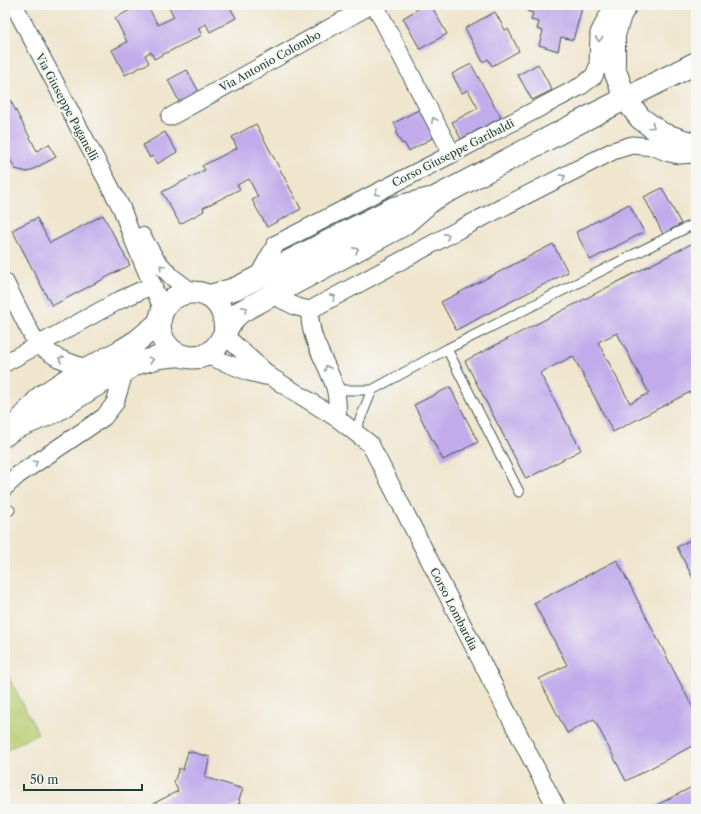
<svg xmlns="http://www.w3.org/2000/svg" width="701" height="814" font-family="'Libre Caslon Text',serif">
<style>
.green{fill:#b7cc70;stroke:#6b8452}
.building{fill:#c1abeb;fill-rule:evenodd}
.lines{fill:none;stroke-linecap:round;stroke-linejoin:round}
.service-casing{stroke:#3e564b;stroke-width:11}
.minor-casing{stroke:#3e564b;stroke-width:19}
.tertiary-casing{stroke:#3e564b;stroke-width:24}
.service{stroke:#fff;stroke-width:9}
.minor{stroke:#fff;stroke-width:17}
.tertiary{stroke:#fff;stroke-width:22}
.oneway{stroke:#8f9e9a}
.labels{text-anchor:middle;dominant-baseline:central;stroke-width:4;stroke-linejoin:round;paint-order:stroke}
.street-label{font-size:11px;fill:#1f3d34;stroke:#f6f6f2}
</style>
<rect width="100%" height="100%" fill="#f6f6f2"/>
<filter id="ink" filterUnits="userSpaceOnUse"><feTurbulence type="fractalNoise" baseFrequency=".025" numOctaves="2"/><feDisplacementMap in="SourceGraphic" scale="8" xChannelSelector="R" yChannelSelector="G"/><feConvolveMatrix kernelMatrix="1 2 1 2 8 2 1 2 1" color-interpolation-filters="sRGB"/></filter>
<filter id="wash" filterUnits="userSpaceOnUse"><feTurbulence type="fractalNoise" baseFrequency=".012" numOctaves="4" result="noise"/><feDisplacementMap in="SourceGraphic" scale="16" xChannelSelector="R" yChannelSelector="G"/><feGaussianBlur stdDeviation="0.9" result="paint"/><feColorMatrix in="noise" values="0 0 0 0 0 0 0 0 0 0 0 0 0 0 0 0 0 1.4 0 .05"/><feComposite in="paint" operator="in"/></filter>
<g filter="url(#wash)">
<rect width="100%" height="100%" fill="#f0e5cd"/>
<path class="green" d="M 5,670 L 38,733 L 5,751 Z"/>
<g id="blocks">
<path class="building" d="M 140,5 L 147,5 L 158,25 L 174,17 L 168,5 L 229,5 L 236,18 L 210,32 L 206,24 L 198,28 L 202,35 L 154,59 L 151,52 L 145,55 L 149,63 L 125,75 L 112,50 L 127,42 L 115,18 Z
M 425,5 L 431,5 L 447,34 L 420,49 L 403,18 Z
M 528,5 L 583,5 L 573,40 L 561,37 L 558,51 L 539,45 L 543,31 L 537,29 L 539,22 L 531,20 L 533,13 L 527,11 Z
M 495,12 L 505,30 L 508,29 L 519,51 L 492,66 L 488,59 L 483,62 L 465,28 Z
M 471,64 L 501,118 L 461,139 L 452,122 L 478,108 L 468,90 L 462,93 L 452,74 Z
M 538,64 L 552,90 L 532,100 L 518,75 Z
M 187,70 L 200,94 L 181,105 L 168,80 Z
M 5,90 L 37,151 L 49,144 L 56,157 L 28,172 L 15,169 L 5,149 Z
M 422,108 L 436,136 L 409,151 L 404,143 L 402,144 L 396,133 L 398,131 L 394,123 Z
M 256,124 L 301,209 L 267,227 L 252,200 L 258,197 L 249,179 L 237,185 L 240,189 L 203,208 L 204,211 L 180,224 L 162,192 L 205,170 L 202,166 L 237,148 L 232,137 Z
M 165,132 L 177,152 L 157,164 L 152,156 L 150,158 L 143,145 Z
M 662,188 L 681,224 L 663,234 L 644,197 Z
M 629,204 L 644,232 L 590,260 L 576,232 Z
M 103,215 L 130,265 L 52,306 L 12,230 L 37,218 L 50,243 Z
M 553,244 L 568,272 L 456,330 L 441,302 Z
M 691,244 L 696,253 L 696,389 L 613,432 L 573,356 L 540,373 L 581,450 L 526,479 L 465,361 ZM 617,333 L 649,393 L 630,403 L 598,342 Z
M 450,387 L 478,442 L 443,460 L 414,405 Z
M 696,537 L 696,584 L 677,547 Z
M 617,560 L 696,714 L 696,744 L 626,781 L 594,719 L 567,733 L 539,679 L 567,665 L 534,603 Z
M 188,751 L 210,757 L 205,777 L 243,789 L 239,799 L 240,803 L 231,808 L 231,809 L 143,809 L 178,791 L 174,782 L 179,768 L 183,770 Z
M 696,785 L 696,809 L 649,809 Z"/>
</g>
</g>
<g filter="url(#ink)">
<use href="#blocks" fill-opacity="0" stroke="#3e564b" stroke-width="1"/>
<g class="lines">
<g class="service-casing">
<path id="service" d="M 447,349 L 519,492
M 336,390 L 372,390 L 447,349 L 692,225
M 355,432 L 372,390
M 5,512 L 10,510"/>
</g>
<g class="minor-casing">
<path id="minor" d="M 14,5 L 122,209 L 132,237 L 163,310
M 375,5 L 452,154
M 170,117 L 371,5
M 142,236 L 156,260 L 172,277 L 192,292
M 257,278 L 276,244 L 452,154 L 581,86 L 594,76 L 598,66 L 599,33 L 607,17 L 615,5
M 5,282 L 37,345 L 58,358 L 87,369
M 272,295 L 297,307 L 310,310 L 460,229 L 613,151 L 632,145 L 654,147 L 669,153 L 679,155 L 696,154
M 310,310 C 308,339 327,361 335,388 C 338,398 337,409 338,419
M 224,335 L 271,377 L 338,419 L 370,444 L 557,809
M 206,355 L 249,372 L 265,376
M 5,363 L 120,300 L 153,285
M 5,487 L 18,475 L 104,417 L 115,403 L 125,370"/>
</g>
<g class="tertiary-casing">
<path id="tertiary" d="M 626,5 L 620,15 L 614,35 L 614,68 L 625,98 L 640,118 L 662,134 L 696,145
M 209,296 L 231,290 L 239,287 L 394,208 L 430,199
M 225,331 C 227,276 155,284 160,329 C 161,338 166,346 174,352 C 183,358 196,359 206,355 C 225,346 224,322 242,311 L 403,225 L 433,199 L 595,114 L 696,63
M 17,427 L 54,412 L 93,387 L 138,363 L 160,357 L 180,355
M 5,435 L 13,429 L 41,397 L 67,380 L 121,351 L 137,341 L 160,322"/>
</g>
<use href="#service" class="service"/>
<use href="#minor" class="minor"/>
<use href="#tertiary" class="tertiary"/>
</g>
<defs><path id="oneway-chevron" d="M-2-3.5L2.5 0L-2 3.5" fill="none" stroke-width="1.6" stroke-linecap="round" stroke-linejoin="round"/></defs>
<g class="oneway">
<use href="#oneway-chevron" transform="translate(599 39) rotate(93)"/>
<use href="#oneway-chevron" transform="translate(434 120) rotate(-117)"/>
<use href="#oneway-chevron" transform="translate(652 126) rotate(35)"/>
<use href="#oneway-chevron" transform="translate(563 177) rotate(-27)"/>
<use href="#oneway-chevron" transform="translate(377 193) rotate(153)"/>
<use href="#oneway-chevron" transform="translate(447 236) rotate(-28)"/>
<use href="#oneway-chevron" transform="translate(356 250) rotate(-28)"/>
<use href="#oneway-chevron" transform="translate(162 267) rotate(-133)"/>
<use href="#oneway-chevron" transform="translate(333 297) rotate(-28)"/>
<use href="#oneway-chevron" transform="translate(245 309) rotate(-29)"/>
<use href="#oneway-chevron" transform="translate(61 359) rotate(-156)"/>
<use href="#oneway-chevron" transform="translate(151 360) rotate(-15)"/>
<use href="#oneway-chevron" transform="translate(327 368) rotate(-115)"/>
<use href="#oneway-chevron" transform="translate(35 463) rotate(-35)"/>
</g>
</g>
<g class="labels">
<g class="street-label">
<text transform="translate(270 61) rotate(-29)">Via Antonio Colombo</text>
<text transform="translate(67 107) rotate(62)">Via Giuseppe Paganelli</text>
<text transform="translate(453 153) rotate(-27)">Corso Giuseppe Garibaldi</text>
<text transform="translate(454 609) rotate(63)">Corso Lombardia</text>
</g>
</g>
<rect width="701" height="814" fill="none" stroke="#f6f6f2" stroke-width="20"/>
<path d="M24 784v6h118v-6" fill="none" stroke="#1f3d34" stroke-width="2"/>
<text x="30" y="784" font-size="12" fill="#1f3d34" stroke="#f6f6f2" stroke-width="3" paint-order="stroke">50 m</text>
</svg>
